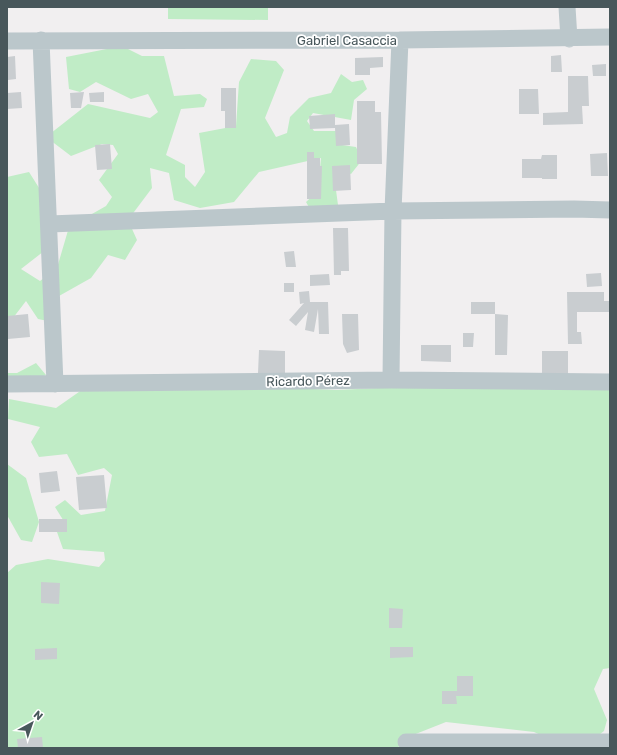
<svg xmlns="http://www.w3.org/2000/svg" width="617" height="755" font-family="Rubik,sans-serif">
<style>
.green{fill:#c0ecc6}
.building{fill:#c9cdd0}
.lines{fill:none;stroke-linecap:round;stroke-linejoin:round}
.minor{stroke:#bbc7cb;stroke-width:17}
.labels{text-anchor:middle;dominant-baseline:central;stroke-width:3.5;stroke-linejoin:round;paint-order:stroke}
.street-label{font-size:13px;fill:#48575b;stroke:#fff}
</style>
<rect width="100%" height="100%" fill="#f1eff0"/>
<path class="green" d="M 168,7 L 268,7 L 268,20 L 168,19 Z
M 122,46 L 142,56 L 164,56 L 174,96 L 200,94 L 207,99 L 204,107 L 181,109 L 166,155 L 185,165 L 185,177 L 195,187 L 205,172 L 199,133 L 236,126 L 239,82 L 251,59 L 276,61 L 284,70 L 265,118 L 276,137 L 287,133 L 290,117 L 309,98 L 331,93 L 341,74 L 352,82 L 363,80 L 367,89 L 354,100 L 351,120 L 313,113 L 307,121 L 314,131 L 337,131 L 342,145 L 356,147 L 362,160 L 351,174 L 333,168 L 338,205 L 310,209 L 306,202 L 318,191 L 321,158 L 259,172 L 234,202 L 200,208 L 174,200 L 169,173 L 150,168 L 152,188 L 128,220 L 137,240 L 125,260 L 108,255 L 91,278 L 59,296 L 48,321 L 38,319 L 26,301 L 13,318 L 7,318 L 7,177 L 29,172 L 41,191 L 48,248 L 21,269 L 40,281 L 57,268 L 69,227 L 106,206 L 112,197 L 99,180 L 118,154 L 113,145 L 102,144 L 71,156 L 46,137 L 88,104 L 150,118 L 158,112 L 148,94 L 131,99 L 96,82 L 80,92 L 69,89 L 66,57 Z
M 36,363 L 46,375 L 7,391 L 7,373 L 17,373 Z
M 96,380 L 337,390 L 519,381 L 610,383 L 610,668 L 603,669 L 594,689 L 607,720 L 604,731 L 587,744 L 565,746 L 534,732 L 446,722 L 403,739 L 398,748 L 7,748 L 7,573 L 16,565 L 48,559 L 99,567 L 105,560 L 104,552 L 63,549 L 57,532 L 65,523 L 55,507 L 65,500 L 81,515 L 105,511 L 112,475 L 104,468 L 78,475 L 67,454 L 39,457 L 31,442 L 40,427 L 8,419 L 9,399 L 56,408 Z
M 7,464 L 26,478 L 39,522 L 32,542 L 21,540 L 7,515 Z"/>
<path class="building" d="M 561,55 L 562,72 L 551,72 L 551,56 Z
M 15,56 L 16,79 L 8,80 L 7,57 Z
M 383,57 L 383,67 L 370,68 L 370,75 L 355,75 L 355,58 Z
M 606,64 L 606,76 L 593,76 L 592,65 Z
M 568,76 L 588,76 L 589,106 L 582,106 L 583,124 L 543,125 L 543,113 L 568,112 Z
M 221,88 L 236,88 L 236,128 L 225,128 L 225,111 L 221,111 Z
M 519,89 L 538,89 L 539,114 L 519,114 Z
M 21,92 L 22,108 L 7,109 L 7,93 Z
M 84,92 L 81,108 L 71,108 L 70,93 Z
M 104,92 L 104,102 L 90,102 L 89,93 Z
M 357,101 L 375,101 L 375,112 L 381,112 L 382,164 L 357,164 Z
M 335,114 L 335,125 L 349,124 L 350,145 L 336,146 L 335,128 L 310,129 L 309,116 Z
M 110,144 L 112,169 L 97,170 L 95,145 Z
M 307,152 L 314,152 L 314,158 L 320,158 L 320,166 L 322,166 L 321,199 L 307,199 Z
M 607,153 L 608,176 L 591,176 L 590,154 Z
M 542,155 L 557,155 L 557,179 L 542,179 L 542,178 L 522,178 L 522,159 L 541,159 Z
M 350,165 L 351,190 L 333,191 L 332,166 Z
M 333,228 L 348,228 L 349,271 L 341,271 L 341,275 L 334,275 Z
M 294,251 L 296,267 L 286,267 L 284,252 Z
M 601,273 L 602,286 L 587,287 L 586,274 Z
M 329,274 L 330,285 L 310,286 L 310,275 Z
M 284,283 L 294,283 L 294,292 L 284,292 Z
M 309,291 L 310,302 L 328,302 L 329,334 L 319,334 L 318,309 L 314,332 L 305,330 L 308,312 L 296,326 L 289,320 L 304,303 L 300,304 L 299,292 Z
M 567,292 L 604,292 L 604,301 L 610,301 L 610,312 L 577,312 L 577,332 L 581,332 L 582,344 L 568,344 Z
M 471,302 L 495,302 L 495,314 L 471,314 Z
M 28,314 L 30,337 L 8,339 L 7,316 Z
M 342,314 L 358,314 L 359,350 L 347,353 L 343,344 Z
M 495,314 L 508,315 L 507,355 L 495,355 Z
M 463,333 L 474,333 L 473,347 L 463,347 Z
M 421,345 L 451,345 L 451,362 L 421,361 Z
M 259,350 L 285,351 L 285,373 L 258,373 Z
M 542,351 L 568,351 L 568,374 L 542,374 Z
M 57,471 L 60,491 L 41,493 L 39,473 Z
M 104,475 L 107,508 L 79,510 L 76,477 Z
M 39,519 L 67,519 L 67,532 L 39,532 Z
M 41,582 L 60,583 L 59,604 L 41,603 Z
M 389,608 L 403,609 L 402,628 L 389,628 Z
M 390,647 L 413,647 L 413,657 L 390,658 Z
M 57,648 L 57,659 L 35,660 L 35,649 Z
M 457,676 L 473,676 L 473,696 L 456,696 L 457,704 L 442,704 L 442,691 L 457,691 Z
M 42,737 L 43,748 L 18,748 L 17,739 Z"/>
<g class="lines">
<path class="minor" d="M 567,7 L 569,39
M 41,40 L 55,384
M 7,41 L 400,40 L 610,37
M 49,224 L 393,211 L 574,209 L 610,210
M 391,380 L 393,211 L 400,40
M 7,384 L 391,380 L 610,382
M 406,742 L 610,742"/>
</g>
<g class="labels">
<g class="street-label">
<text x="347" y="40">Gabriel Casaccia</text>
<text transform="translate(308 381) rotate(-1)">Ricardo Pérez</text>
</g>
</g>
<rect width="617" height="755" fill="none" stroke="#48575b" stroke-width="16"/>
<g transform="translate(32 723) rotate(40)" stroke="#ffffff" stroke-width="3" paint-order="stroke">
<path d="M0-3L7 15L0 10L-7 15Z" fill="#48575b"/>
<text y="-6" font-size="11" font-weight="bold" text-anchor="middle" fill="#48575b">N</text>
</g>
</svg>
